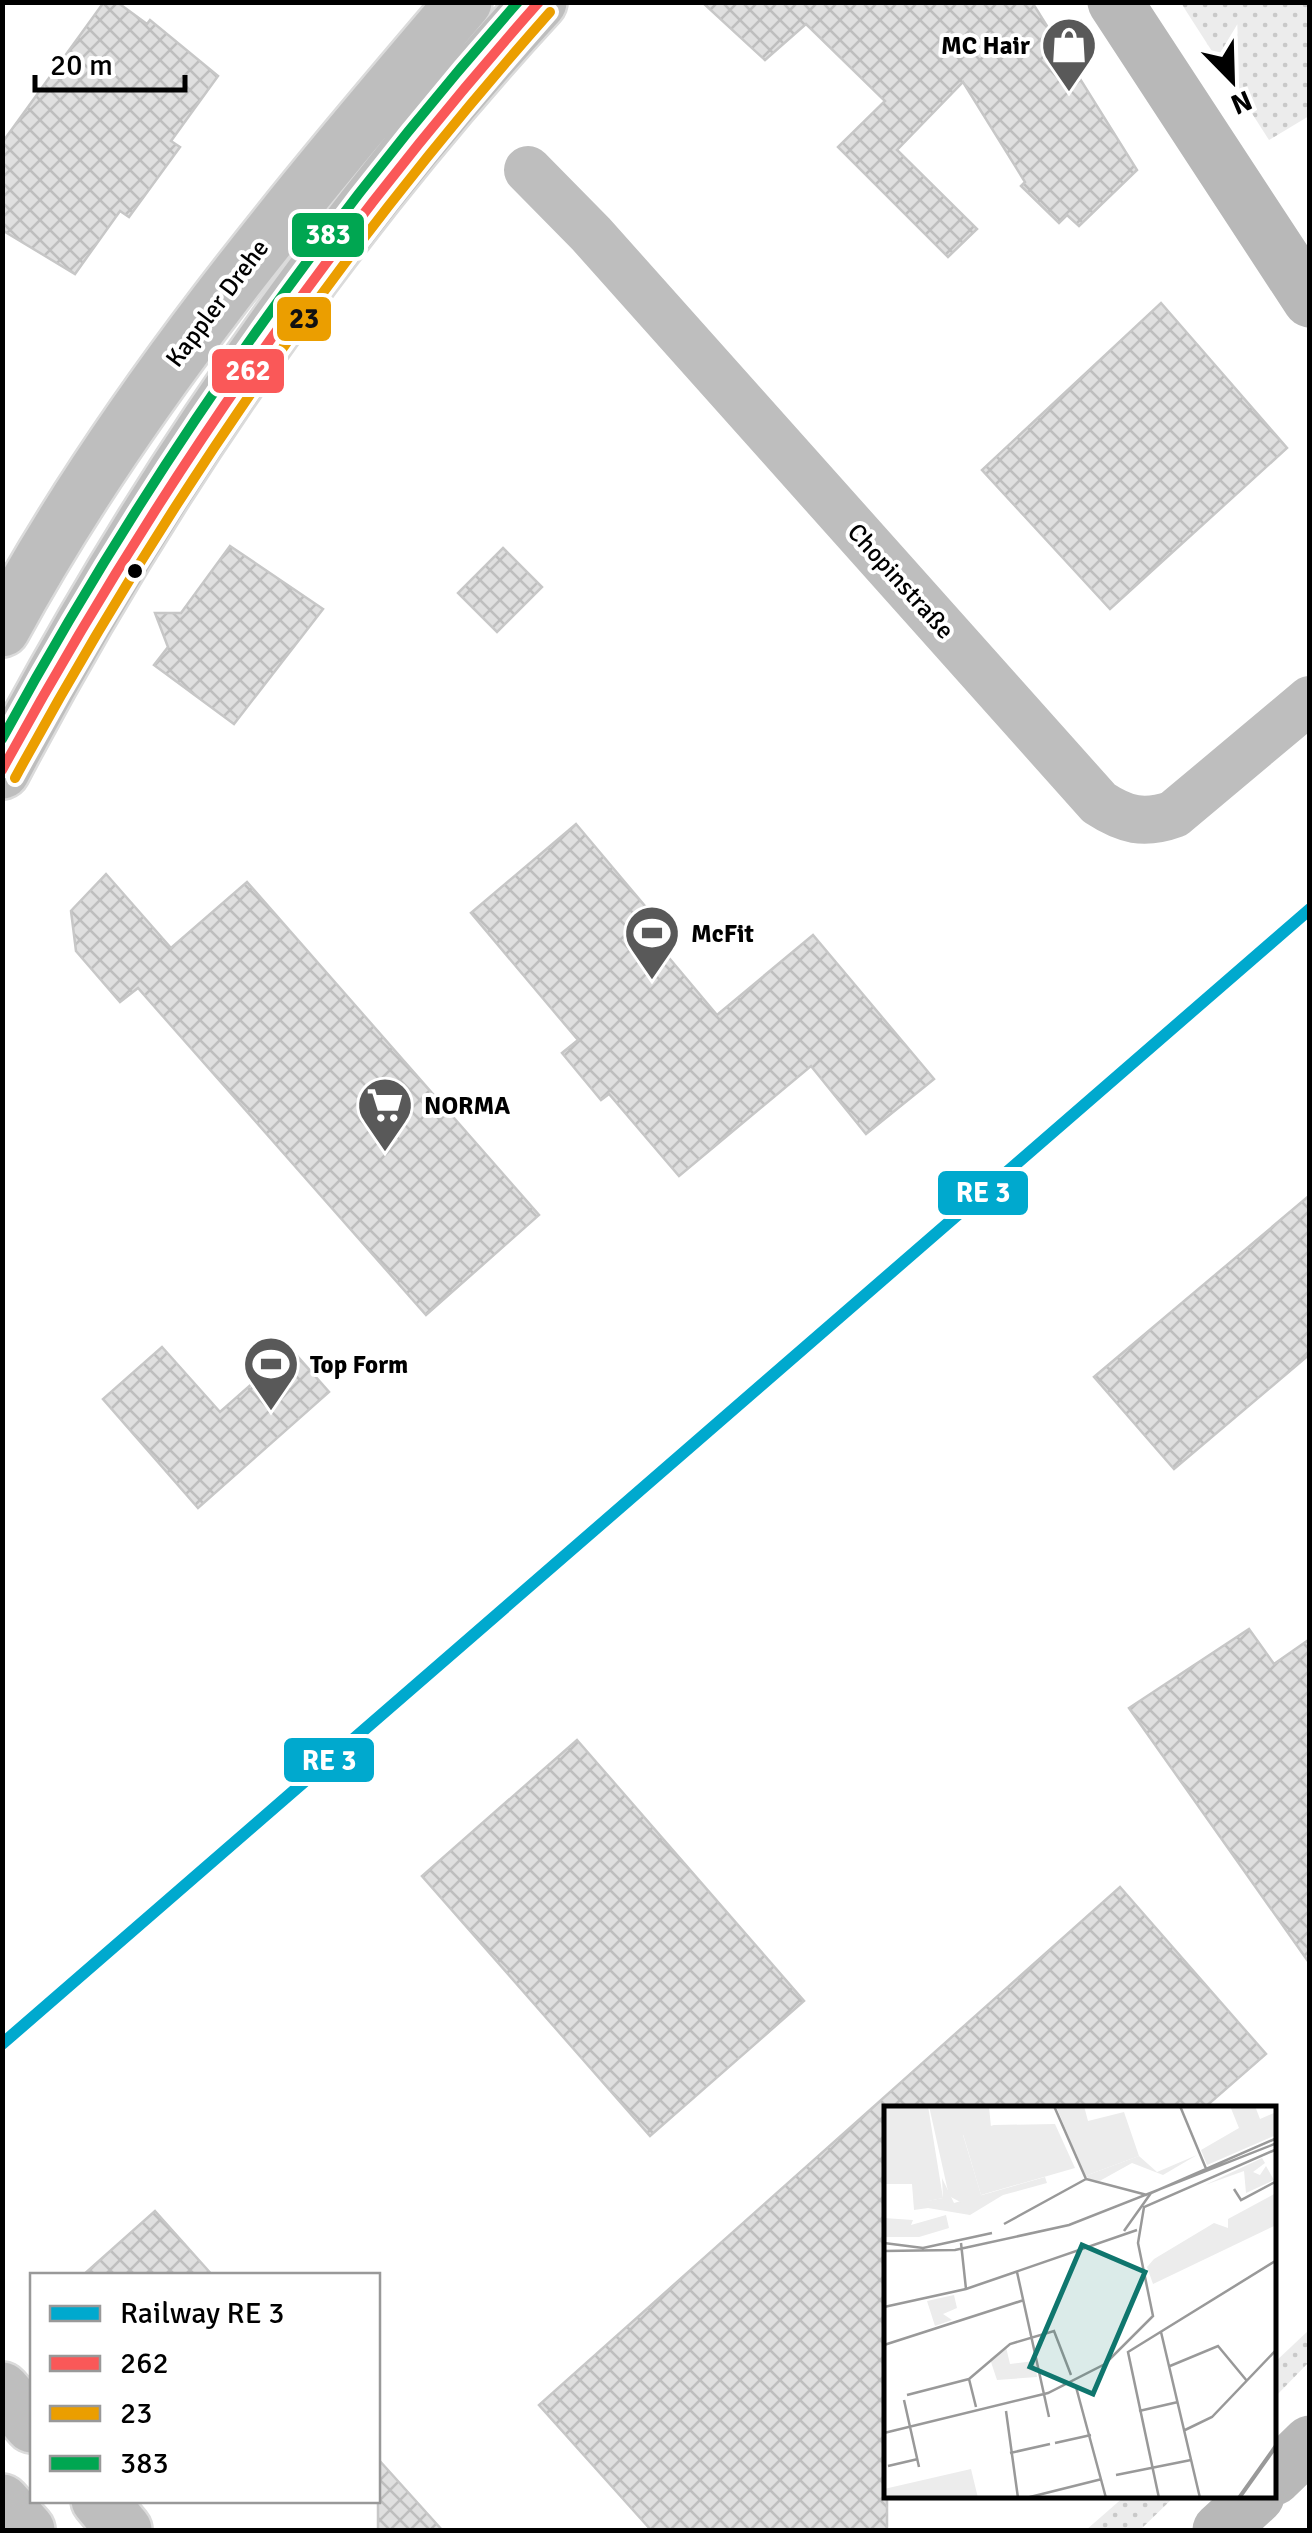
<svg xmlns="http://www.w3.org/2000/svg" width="1312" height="2533" font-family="Signika,sans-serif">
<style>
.grass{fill:url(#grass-dots)}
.building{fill:url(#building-cross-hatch);stroke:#c7c7c7;stroke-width:2.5}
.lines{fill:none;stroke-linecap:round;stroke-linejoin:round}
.primary-casing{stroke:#dbdbdb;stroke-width:60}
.street{stroke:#bebebe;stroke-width:48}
.secondary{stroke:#b8b8b8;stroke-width:55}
.primary{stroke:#bebebe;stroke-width:55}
.bus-1-casing{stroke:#fff;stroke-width:18}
.bus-2-casing{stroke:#fff;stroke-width:18}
.bus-3-casing{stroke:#fff;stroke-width:18}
.bus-1{stroke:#fa5858;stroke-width:10}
.bus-2{stroke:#eb9e00;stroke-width:10}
.bus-3{stroke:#00a651;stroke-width:10}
.rail-1-casing{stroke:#fff;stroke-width:20}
.rail-1{stroke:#00a9ce;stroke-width:12}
.bus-dot{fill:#000;stroke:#fff;stroke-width:4}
.labels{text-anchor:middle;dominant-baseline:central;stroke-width:8;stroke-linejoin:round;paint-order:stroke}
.poi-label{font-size:25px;font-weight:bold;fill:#000;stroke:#fff;text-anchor:start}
.street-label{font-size:25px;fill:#000;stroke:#fff}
.inset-road{fill:none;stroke:#999;stroke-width:2.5}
.view{fill:#0f766e;fill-opacity:0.15;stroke:#0f766e;stroke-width:5}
.inset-edge{fill:none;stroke:#000;stroke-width:5}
.line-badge{stroke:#fff;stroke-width:4}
.badge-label{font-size:28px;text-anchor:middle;font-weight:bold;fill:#fff}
.pale-badge-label{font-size:28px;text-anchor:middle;font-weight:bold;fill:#111}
</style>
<defs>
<pattern id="grass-dots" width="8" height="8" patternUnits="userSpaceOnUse" patternTransform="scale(2.5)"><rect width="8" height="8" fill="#ececec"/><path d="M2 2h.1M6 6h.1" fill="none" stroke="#c9c9c9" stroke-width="1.8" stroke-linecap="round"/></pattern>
<pattern id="building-cross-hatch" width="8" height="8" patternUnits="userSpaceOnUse" patternTransform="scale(2.5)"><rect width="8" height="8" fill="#dfdfdf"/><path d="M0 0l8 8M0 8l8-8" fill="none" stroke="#bebebe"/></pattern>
</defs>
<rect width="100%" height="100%" fill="#fff"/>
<path class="grass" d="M 1181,3 L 1309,3 L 1309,116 L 1269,140 Z
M 1309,2330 L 1309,2362 L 1275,2397 L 1275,2362 Z
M 1125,2496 L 1175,2496 L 1140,2530 L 1086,2530 Z"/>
<path class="building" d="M 104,2 L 117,2 L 147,24 L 150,20 L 218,76 L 171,141 L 180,147 L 129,217 L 120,211 L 75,274 L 2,230 L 2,143 Z
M 702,2 L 1032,2 L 1137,170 L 1079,226 L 1067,215 L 1059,223 L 1021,186 L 1025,182 L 963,82 L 897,150 L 977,229 L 948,257 L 838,147 L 885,101 L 806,24 L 765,60 Z
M 1161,303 L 1287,448 L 1110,609 L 982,470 Z
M 230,546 L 323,609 L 234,724 L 154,665 L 168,647 L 155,613 L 181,613 Z
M 503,548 L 542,587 L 497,632 L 458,593 Z
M 576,824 L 645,906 L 633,915 L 717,1015 L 813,935 L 934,1079 L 866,1134 L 811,1066 L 679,1176 L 609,1094 L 601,1100 L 562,1053 L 578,1040 L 471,913 Z
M 106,874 L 171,948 L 247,882 L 539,1215 L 426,1315 L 138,988 L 120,1002 L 76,951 L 71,911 Z
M 1310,1195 L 1310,1354 L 1174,1469 L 1094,1377 Z
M 162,1347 L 220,1412 L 291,1349 L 329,1392 L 198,1508 L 103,1399 Z
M 1249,1629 L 1274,1664 L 1310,1639 L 1310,1964 L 1129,1708 Z
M 577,1740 L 804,2001 L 650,2136 L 422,1876 Z
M 1120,1887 L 1266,2054 L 1204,2108 L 887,2108 L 887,2530 L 651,2530 L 539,2405 Z
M 155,2211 L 213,2276 L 82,2276 Z
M 378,2459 L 442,2530 L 378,2530 Z"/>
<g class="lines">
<g class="primary-casing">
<path id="primary" d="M 2,629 C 127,399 295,200 464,2
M 2,771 C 149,492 325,234 539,2
M 2,2390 L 32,2425
M 99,2500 L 124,2530
M 2,2502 L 27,2530"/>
</g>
<path class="street" d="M 528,170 L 591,234 L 1099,803 C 1125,820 1144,825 1174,814 L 1310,700"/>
<path class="secondary" d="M 1115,2 L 1310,300
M 1274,2478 L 1310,2443
M 1220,2530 L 1257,2496"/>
<use href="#primary" class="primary"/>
<g class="bus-1-casing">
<path id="bus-1" d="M 2,770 C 155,490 327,241 539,2"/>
</g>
<g class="bus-2-casing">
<path id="bus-2" d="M 15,778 C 167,499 339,250 550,12"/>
</g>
<g class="bus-3-casing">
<path id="bus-3" d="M 2,739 C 147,473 317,229 518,2"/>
</g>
<use href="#bus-1" class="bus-1"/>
<use href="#bus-2" class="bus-2"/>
<use href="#bus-3" class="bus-3"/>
<g class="rail-1-casing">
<path id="rail-1" d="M 2,2044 L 1310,909"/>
</g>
<use href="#rail-1" class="rail-1"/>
</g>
<defs>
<g id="shop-pin" transform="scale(2.875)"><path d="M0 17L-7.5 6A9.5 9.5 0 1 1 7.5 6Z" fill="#595959" stroke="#fff"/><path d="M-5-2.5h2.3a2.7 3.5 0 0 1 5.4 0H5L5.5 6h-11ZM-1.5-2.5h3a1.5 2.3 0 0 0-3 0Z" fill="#fff"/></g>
<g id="stadium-pin" transform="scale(2.875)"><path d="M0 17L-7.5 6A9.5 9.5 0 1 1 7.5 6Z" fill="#595959" stroke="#fff"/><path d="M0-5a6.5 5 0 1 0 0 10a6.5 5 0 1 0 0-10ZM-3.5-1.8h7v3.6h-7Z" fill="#fff"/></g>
<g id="supermarket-pin" transform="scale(2.875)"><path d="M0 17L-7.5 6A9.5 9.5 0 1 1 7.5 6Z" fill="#595959" stroke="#fff"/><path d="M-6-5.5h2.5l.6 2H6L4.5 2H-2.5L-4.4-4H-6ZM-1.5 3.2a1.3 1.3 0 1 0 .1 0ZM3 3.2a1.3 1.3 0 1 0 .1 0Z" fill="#fff"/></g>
</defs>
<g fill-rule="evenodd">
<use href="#shop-pin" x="1069" y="45"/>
<use href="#stadium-pin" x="652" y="933"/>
<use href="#supermarket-pin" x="385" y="1105"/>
<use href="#stadium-pin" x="271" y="1364"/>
</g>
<circle class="bus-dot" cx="135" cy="571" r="9"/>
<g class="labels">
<g class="poi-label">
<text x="1030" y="45" text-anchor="end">MC Hair</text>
<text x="691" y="933">McFit</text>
<text x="424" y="1105">NORMA</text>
<text x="310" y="1364">Top Form</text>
</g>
<g class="street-label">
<text transform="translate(217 303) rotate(-53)">Kappler Drehe</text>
<text transform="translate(901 581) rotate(48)">Chopinstraße</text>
</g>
</g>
<g transform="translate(884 2106)">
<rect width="392" height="392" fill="#fff"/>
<path d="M 346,0 L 371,0 L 376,13 L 392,6 L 392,29 L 323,59 L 317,44 L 355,22 ZM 313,49 L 279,69 L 248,57 L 212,77 L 201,70 L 255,50 L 273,66 ZM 378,52 L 381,57 L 369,66 L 376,69 L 382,60 L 390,74 L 362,87 L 360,65 L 321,79 ZM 392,87 L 392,119 L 269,178 L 263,161 L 270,153 L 330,117 L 344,122 L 344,113 ZM 70,189 L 73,202 L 59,208 L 68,214 L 51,220 L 43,195 ZM 122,241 L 126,258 L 151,255 L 153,271 L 113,274 L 106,253 Z" fill="#ececec"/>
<path d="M 161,71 L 163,77 L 119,89 L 86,109 L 44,102 L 43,95 L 59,92 L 58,72 L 70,97 Z" fill="#ececec"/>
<path d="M 171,18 L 191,62 L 97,89 L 79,28 L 110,19 Z" fill="#ececec"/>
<path d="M 0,0 L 44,0 L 59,92 L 44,95 L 44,102 L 30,104 L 28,78 L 0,78 ZM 45,0 L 105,1 L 107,21 L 79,29 L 98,92 L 80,98 L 65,90 ZM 172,0 L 200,0 L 204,15 L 240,6 L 255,50 L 201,70 ZM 62,109 L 65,122 L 35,131 L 0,131 L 0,112 L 29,114 L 27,119 ZM 87,363 L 94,392 L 0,392 L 0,383 Z" fill="#ececec"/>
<path class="inset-road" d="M 170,0 L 202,73 L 263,89M 296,0 L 323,65M 350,83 L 357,94 L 393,75M 120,118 L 202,73M 240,125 L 267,87 L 393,32M 0,137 L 39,142 L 108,127M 77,137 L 82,183M 0,145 L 71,144 L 185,119 L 393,37M 133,166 L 165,311M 0,201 L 82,183 L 253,124M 277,226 L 316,392M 0,239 L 140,194M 286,260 L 334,240 L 363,275M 192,281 L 222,392M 23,289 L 85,273M 20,294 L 35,361M 92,301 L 85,273 L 126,238 L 170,225 L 187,269M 122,305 L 134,392M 255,305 L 294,296M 301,324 L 328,311 L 393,243M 0,327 L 164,287 L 221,258 L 269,210 L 254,137 L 260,101 L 393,43M 171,337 L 207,329M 126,347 L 166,338M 4,360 L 34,353M 232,369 L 307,354M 142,392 L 218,373M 275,392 L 244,246 L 393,154M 354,392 L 393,337M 356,392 L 393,340"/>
<path class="view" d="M 198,139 L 261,166 L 209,288 L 146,261 Z"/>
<rect width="392" height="392" class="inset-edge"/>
</g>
<g class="line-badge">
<rect x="290" y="211" width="76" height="48" rx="10" fill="#00a651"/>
<rect x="275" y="295" width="58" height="48" rx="10" fill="#eb9e00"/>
<rect x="210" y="347" width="76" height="48" rx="10" fill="#fa5858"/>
<rect x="936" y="1169" width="94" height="48" rx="10" fill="#00a9ce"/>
<rect x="282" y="1736" width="94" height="48" rx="10" fill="#00a9ce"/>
</g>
<g class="badge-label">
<text x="328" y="244">383</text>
<text x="248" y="380">262</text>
<text x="983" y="1202">RE 3</text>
<text x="329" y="1770">RE 3</text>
</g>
<g class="pale-badge-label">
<text x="304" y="328">23</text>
</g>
<rect width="1312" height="2533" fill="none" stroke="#000000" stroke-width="10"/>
<rect x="30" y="2273" width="350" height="230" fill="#ffffff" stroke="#999999" stroke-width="2.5"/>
<rect x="50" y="2306" width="50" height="15" fill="#00a9ce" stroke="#999999" stroke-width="2.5"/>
<text x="120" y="2323" font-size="30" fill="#000000">Railway RE 3</text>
<rect x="50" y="2356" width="50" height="15" fill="#fa5858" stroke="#999999" stroke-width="2.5"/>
<text x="120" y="2373" font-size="30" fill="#000000">262</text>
<rect x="50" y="2406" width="50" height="15" fill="#eb9e00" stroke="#999999" stroke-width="2.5"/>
<text x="120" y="2423" font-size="30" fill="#000000">23</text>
<rect x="50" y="2456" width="50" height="15" fill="#00a651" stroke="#999999" stroke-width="2.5"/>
<text x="120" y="2473" font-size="30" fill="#000000">383</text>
<g transform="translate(1232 80) rotate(157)" stroke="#ffffff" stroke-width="8" paint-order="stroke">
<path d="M0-8L18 38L0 25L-18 38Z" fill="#000000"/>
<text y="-15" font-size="28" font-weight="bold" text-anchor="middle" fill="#000000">N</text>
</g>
<path d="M35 75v15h150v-15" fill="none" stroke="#000000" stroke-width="5"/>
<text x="50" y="75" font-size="30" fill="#000000" stroke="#ffffff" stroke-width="8" paint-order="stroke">20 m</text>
</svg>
